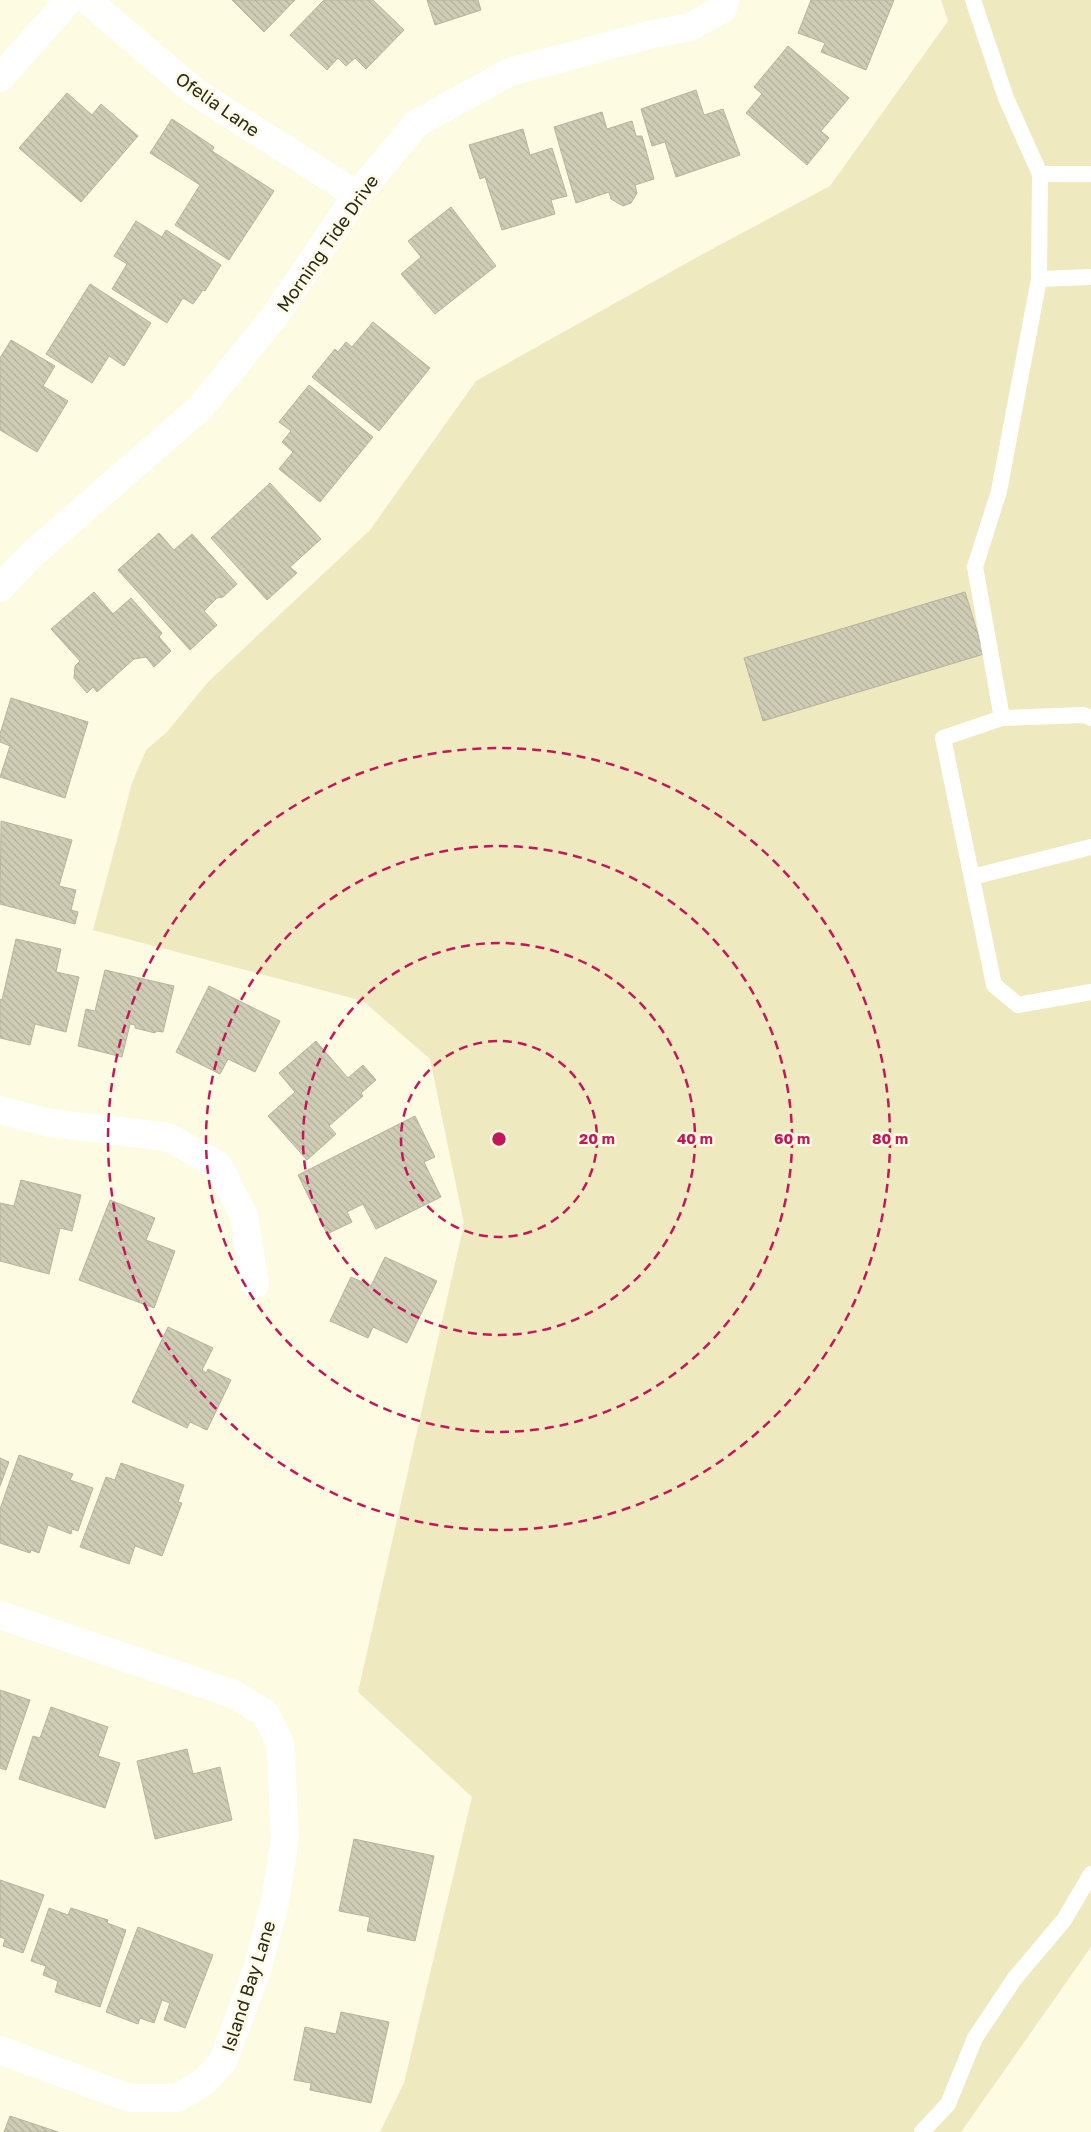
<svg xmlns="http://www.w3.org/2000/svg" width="1091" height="2132" font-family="'Golos Text',sans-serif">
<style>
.grass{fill:#eee9be}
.building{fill:url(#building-back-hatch);stroke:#b7b49e}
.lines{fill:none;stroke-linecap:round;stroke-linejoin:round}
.service{stroke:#fff;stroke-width:16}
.minor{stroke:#fff;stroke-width:28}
.tertiary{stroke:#fff;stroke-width:28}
.ring{fill:none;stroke:#c2185b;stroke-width:2.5;stroke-dasharray:9 6}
.labels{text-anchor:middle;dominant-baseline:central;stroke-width:5;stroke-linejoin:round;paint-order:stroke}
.street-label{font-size:18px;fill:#29281f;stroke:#fefbe3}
.centre{fill:#c2185b;stroke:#fefbe3;stroke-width:2.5}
.ring-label{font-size:15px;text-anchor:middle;font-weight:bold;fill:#c2185b;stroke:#fefbe3;stroke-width:5;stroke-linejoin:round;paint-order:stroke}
</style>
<defs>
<pattern id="building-back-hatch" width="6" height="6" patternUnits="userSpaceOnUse" patternTransform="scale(1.25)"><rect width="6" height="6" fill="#cfcdb5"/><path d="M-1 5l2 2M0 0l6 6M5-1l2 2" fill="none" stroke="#b2b09b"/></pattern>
</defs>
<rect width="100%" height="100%" fill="#fefbe3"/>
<path class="grass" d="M 941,0 L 1091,0 L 1091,1947 L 961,2132 L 380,2132 L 404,2083 L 472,1797 L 358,1692 L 464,1224 L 430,1059 L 363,1001 L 93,930 L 132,783 L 146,750 L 167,732 L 208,682 L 370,530 L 476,381 L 701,255 L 830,186 L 948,21 Z"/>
<path class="building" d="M 232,0 L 295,0 L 264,32 Z
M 324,0 L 373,0 L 404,30 L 366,69 L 355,58 L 346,66 L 338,58 L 327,70 L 290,35 Z
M 427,0 L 478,0 L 481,10 L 435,25 Z
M 811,0 L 894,0 L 866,70 L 821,52 L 825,43 L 798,33 Z
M 788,46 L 849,98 L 821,131 L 829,138 L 807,165 L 746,113 L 762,94 L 754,87 Z
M 696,90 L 704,115 L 723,109 L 740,155 L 676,177 L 665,142 L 652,146 L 641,109 Z
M 67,93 L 92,115 L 101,104 L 138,136 L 81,202 L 19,148 Z
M 602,112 L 607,129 L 632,121 L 636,136 L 642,136 L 654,179 L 635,185 L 637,193 L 631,203 L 623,206 L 611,199 L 609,192 L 576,203 L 554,127 Z
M 172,119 L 214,147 L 212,151 L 274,191 L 229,260 L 175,225 L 200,185 L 150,153 Z
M 523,129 L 530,155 L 552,148 L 567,196 L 551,200 L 555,214 L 502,230 L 485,177 L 480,179 L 469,145 Z
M 451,207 L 496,266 L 435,314 L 401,274 L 421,257 L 408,241 Z
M 136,221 L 162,237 L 166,230 L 221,265 L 205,291 L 203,290 L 193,304 L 183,298 L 167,323 L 112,289 L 127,264 L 114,256 Z
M 90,284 L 151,323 L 124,366 L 109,356 L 92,383 L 46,354 Z
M 373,322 L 430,368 L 379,431 L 312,377 L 335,349 L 338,352 L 346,342 L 352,347 Z
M 11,340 L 55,366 L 43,386 L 68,401 L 37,452 L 0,430 L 0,358 Z
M 309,385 L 373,437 L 320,502 L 279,469 L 293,452 L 282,442 L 291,431 L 279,422 Z
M 270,483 L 321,539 L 290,567 L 297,573 L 267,600 L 211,538 Z
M 159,533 L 174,550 L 192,534 L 237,584 L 223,597 L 217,598 L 204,611 L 217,625 L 190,650 L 118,570 Z
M 94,592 L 113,614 L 131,598 L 162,633 L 159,637 L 171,651 L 154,667 L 146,657 L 134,659 L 97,692 L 93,687 L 87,693 L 74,678 L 75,666 L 80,661 L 51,629 Z
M 965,592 L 984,654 L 763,721 L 744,658 Z
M 11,698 L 88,722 L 65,798 L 0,777 L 10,746 L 0,742 L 0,734 Z
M 1,821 L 72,840 L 59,886 L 76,890 L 71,910 L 78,912 L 75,924 L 0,904 Z
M 16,939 L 61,949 L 56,972 L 79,977 L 66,1032 L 35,1024 L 30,1045 L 0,1038 L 0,999 L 2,1000 Z
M 105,970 L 174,986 L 163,1032 L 156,1031 L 155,1033 L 135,1028 L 135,1025 L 130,1024 L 122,1057 L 78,1046 L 86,1009 L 95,1011 Z
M 209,986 L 280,1021 L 255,1072 L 228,1059 L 220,1074 L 176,1052 Z
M 316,1041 L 348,1078 L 363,1065 L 376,1080 L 361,1093 L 363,1096 L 329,1126 L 336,1134 L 307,1160 L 268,1116 L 295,1092 L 279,1073 Z
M 415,1116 L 435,1157 L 424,1162 L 441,1197 L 376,1229 L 363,1204 L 347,1212 L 352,1222 L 327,1234 L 298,1175 Z
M 21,1180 L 81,1195 L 72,1231 L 60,1228 L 49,1274 L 0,1261 L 0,1203 L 14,1206 Z
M 110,1200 L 155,1218 L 146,1240 L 175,1251 L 154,1308 L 79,1280 Z
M 385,1257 L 437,1281 L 407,1343 L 373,1327 L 368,1338 L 330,1321 L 351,1277 L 371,1286 Z
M 168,1327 L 213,1348 L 202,1370 L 206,1373 L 208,1369 L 231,1380 L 207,1430 L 190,1422 L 187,1428 L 132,1402 Z
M 19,1455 L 73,1474 L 70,1480 L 93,1488 L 78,1531 L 72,1529 L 71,1534 L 48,1525 L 39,1553 L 31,1550 L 30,1553 L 0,1543 L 0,1509 Z
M 0,1458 L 9,1462 L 0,1486 Z
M 121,1463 L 184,1485 L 178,1502 L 182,1503 L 162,1556 L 135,1546 L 129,1564 L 80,1547 L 106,1477 L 115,1480 Z
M 0,1690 L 30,1700 L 6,1770 L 0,1768 Z
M 51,1707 L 108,1727 L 98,1756 L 120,1763 L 105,1808 L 19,1779 L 33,1736 L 40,1738 Z
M 187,1749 L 193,1774 L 220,1767 L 232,1820 L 155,1839 L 137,1761 Z
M 354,1839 L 434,1856 L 415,1941 L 367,1931 L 370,1917 L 339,1911 Z
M 0,1880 L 44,1895 L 23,1953 L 3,1946 L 5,1939 L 0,1937 Z
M 49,1908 L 68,1915 L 71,1908 L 108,1920 L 107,1923 L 126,1930 L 100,2007 L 55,1992 L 58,1981 L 43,1975 L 46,1966 L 31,1961 Z
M 138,1927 L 213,1955 L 185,2028 L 164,2020 L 170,2003 L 162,2000 L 154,2023 L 140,2018 L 138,2024 L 106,2012 Z
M 341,2012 L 389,2022 L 371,2103 L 310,2090 L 311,2083 L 294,2080 L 305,2027 L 336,2034 Z
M 10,2116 L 58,2132 L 4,2132 Z"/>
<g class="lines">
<path class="service" d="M 973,0 L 1006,98 L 1040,174 L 1091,174
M 1040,174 L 1039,279 L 999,491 L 975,567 L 1002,718 L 943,738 L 994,985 L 1018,1005 L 1091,992
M 1039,279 L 1091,277
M 1002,718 L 1084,715 L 1091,718
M 972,877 L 1091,847
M 922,2132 L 948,2104 L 975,2038 L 1015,1978 L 1064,1920 L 1091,1874"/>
<path class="minor" d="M 87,0 L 194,91 L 357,195
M 0,588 L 30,556 L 200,408 L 274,317 L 357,195 L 417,123 L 510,72 L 653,34 L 690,27 L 722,9 L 725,0
M 0,1110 L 50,1123 L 168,1137 L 218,1165 L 244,1216 L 255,1284
M 0,1615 L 233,1694 L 265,1713 L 280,1743 L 285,1838 L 275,1902 L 257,1970 L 223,2061 L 204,2082 L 177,2098 L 129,2098 L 0,2050"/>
<path class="tertiary" d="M 0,78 L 69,0"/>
</g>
<g class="ring">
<circle cx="499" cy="1139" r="98"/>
<circle cx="499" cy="1139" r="196"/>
<circle cx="499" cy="1139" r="293"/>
<circle cx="499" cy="1139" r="391"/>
</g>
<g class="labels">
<g class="street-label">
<text transform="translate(218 104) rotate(35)">Ofelia Lane</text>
<text transform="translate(327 243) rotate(-55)">Morning Tide Drive</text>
<text transform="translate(248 1986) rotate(-72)">Island Bay Lane</text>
</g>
</g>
<circle cx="499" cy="1139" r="8" class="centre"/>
<g class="ring-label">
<text x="597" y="1144">20 m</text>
<text x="695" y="1144">40 m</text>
<text x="792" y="1144">60 m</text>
<text x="890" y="1144">80 m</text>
</g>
</svg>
